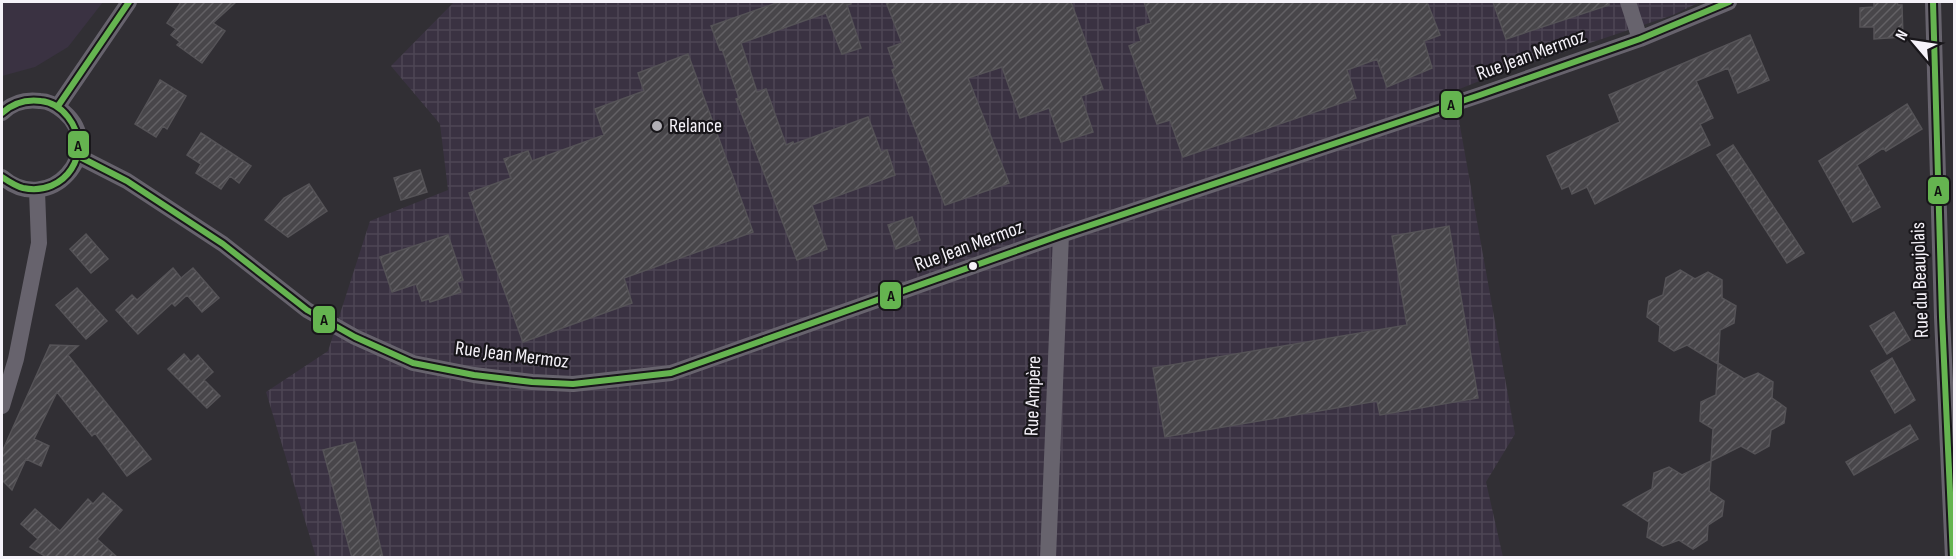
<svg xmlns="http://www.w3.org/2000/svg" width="1956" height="559" font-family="'Sofia Sans Condensed',sans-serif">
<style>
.built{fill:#3a3242}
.industrial{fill:url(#industrial-grid)}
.building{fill:url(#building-hatch);stroke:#555357;stroke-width:1.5}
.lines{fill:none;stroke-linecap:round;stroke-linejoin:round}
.street{stroke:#67636d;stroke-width:16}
.bus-1-casing{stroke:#18161a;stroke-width:10}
.bus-1{stroke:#65b450;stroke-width:6}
.poi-dot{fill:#b0aeb4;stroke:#18161a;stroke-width:2}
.bus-dot{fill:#f5f2f9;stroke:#18161a;stroke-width:2}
.labels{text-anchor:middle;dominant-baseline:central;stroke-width:4.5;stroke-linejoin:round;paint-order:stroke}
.street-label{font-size:20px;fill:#f5f2f9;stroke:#18161a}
.poi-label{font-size:20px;fill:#f5f2f9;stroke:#18161a;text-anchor:start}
.line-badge{stroke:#18161a;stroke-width:2}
.pale-badge-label{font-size:16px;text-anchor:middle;font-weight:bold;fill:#111}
</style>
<defs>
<pattern id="industrial-grid" width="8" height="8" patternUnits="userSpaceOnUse" patternTransform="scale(1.5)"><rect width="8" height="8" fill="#3a3242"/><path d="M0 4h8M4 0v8" fill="none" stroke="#4d4655"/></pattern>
<pattern id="building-hatch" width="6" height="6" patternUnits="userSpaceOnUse" patternTransform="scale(1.5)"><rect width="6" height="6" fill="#48464a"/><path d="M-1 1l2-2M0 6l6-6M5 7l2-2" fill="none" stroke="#636165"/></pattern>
</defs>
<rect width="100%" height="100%" fill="#312f34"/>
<path class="built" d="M 2,2 L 103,2 L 68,47 L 35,67 L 2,76 Z"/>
<path class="industrial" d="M 454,2 L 1700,2 L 1673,15 L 1492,76 L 1457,90 L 1460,126 L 1515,434 L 1486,482 L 1503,557 L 316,557 L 266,392 L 328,351 L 370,221 L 448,190 L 440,124 L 391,66 Z"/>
<path class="building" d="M 181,2 L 236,2 L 213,23 L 225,31 L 202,63 L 177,45 L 180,42 L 171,35 L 176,29 L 167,23 Z
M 779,2 L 851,2 L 851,4 L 847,5 L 861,48 L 842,54 L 826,13 L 741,43 L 757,92 L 766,89 L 786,145 L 793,142 L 794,144 L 868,117 L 881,152 L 887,150 L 895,175 L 812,205 L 827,249 L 797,260 L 736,99 L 739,98 L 722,49 L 720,50 L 711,26 Z
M 886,2 L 1071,2 L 1103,89 L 1081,96 L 1093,132 L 1061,142 L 1049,108 L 1020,118 L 1002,67 L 968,78 L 1009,183 L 945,205 L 892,70 L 895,68 L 888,48 L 902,43 Z
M 1144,2 L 1427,2 L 1440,35 L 1424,41 L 1432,68 L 1387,87 L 1377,59 L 1347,70 L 1356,98 L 1183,157 L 1170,120 L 1157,124 L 1129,46 L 1141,41 L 1137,28 L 1151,23 Z
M 1493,2 L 1609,2 L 1609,5 L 1506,39 Z
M 1874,2 L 1897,2 L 1898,5 L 1902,5 L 1903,37 L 1874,39 L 1874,27 L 1860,27 L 1860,8 L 1874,7 Z
M 1750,35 L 1769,80 L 1738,93 L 1728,68 L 1696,81 L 1713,118 L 1700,124 L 1710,145 L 1595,204 L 1587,187 L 1572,194 L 1569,186 L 1562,189 L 1547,156 L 1620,122 L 1609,95 Z
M 688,54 L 753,232 L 624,278 L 632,303 L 523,342 L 469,193 L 511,178 L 504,159 L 528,151 L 532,161 L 604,135 L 595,109 L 644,91 L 638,73 Z
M 160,80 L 186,96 L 167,129 L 163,126 L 156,137 L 135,124 Z
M 1907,104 L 1922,129 L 1886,151 L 1883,148 L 1857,165 L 1880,207 L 1853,222 L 1819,161 Z
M 201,133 L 251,166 L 239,183 L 230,176 L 221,189 L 196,173 L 201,164 L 187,155 Z
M 1733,145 L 1804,253 L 1787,263 L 1717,155 Z
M 420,170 L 427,192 L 401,200 L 394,178 Z
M 309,184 L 327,211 L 288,237 L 265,220 L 284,198 Z
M 912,217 L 920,240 L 896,249 L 888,225 Z
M 1449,226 L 1478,398 L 1380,415 L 1377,401 L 1165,437 L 1153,368 L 1407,325 L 1392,236 Z
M 86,234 L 108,259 L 91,273 L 70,249 Z
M 448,235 L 463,280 L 457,282 L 461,292 L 430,302 L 429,299 L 422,301 L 416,284 L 392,292 L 380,257 Z
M 173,268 L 181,278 L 193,268 L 219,298 L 202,312 L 187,295 L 175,306 L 172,303 L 138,334 L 116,310 L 132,295 L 137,300 Z
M 1680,270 L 1695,279 L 1708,272 L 1722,280 L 1722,298 L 1736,306 L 1734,323 L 1720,330 L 1718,363 L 1744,379 L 1758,373 L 1773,382 L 1772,398 L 1786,408 L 1784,423 L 1771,430 L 1769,446 L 1755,454 L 1741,446 L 1711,461 L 1709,491 L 1724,501 L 1722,516 L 1708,525 L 1707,540 L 1693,549 L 1679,540 L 1663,546 L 1647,537 L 1649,522 L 1623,505 L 1652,489 L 1654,473 L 1669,467 L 1682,475 L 1711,461 L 1713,429 L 1700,421 L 1701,402 L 1716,395 L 1718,364 L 1687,345 L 1674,351 L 1659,341 L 1660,326 L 1647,317 L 1649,301 L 1663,295 L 1666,278 Z
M 77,288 L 107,321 L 86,339 L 56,305 Z
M 1894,312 L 1910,340 L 1887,354 L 1870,326 Z
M 50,345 L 78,346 L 68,355 L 151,459 L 127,476 L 95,433 L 92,436 L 57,392 L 34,439 L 49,446 L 41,466 L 26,459 L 12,490 L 2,480 L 2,452 Z
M 184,354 L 191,362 L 198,355 L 213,372 L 204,380 L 220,396 L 207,408 L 168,369 Z
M 1892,358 L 1915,400 L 1895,413 L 1871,371 Z
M 1910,425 L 1918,439 L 1854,475 L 1846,462 Z
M 355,442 L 368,495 L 383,558 L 352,558 L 323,450 Z
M 103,493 L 122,510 L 97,539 L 118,558 L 48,558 L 30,547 L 38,539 L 21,524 L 35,509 L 60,531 L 88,499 L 93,504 Z"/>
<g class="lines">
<path class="street" d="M 1628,2 L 1640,39
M 1933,2 L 1942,317 L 1953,558
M 58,106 L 129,2
M 2,113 C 12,103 25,99 40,101 C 49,101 57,106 64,112 C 108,150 50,218 2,177
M 78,156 L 127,181 L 223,244 L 307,310 L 355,337 L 413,363 L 474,375 L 532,382 L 573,384 L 671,373 L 1061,235 L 1480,95 L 1640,39 L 1729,2
M 2,406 L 16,359 L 39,243 L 37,191
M 1048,558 L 1061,235"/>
<g class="bus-1-casing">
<path id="bus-1" d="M 1933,2 L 1942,317 L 1953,558
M 58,106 L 129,2
M 2,113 C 13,103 26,99 41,101 C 52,102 61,108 68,117 C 95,152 65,197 23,188 C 15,186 8,181 2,177
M 78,156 L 127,181 L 223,244 L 307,310 L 355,337 L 413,363 L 474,375 L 532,382 L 573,384 L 671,373 L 1061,235 L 1480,95 L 1640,39 L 1729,2"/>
</g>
<use href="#bus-1" class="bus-1"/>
</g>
<circle class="poi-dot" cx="657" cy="126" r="6"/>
<circle class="bus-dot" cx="973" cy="266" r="5"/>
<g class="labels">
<g class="street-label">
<text transform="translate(1531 55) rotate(-20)">Rue Jean Mermoz</text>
<text transform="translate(969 246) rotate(-20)">Rue Jean Mermoz</text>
<text transform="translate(1920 280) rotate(-92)">Rue du Beaujolais</text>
<text transform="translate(512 355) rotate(7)">Rue Jean Mermoz</text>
<text transform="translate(1033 396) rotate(-88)">Rue Ampère</text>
</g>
<g class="poi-label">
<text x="669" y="126">Relance</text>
</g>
</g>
<g class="line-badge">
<rect x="1440" y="90" width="23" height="29" rx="6" fill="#65b450"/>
<rect x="67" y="130" width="23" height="29" rx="6" fill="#65b450"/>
<rect x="1927" y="176" width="23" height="29" rx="6" fill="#65b450"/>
<rect x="879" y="281" width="23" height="29" rx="6" fill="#65b450"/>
<rect x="312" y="305" width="24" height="29" rx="6" fill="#65b450"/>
</g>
<g class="pale-badge-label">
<text x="1451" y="110">A</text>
<text x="78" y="151">A</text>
<text x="1938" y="196">A</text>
<text x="891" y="301">A</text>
<text x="324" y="325">A</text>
</g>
<rect width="1956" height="559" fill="none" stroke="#f5f2f9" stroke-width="6"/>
<g transform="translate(1914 42) rotate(299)" stroke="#18161a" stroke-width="4.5" paint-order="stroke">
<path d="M0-4.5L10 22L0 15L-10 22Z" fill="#f5f2f9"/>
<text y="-9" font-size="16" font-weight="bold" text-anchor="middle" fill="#f5f2f9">N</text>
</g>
</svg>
